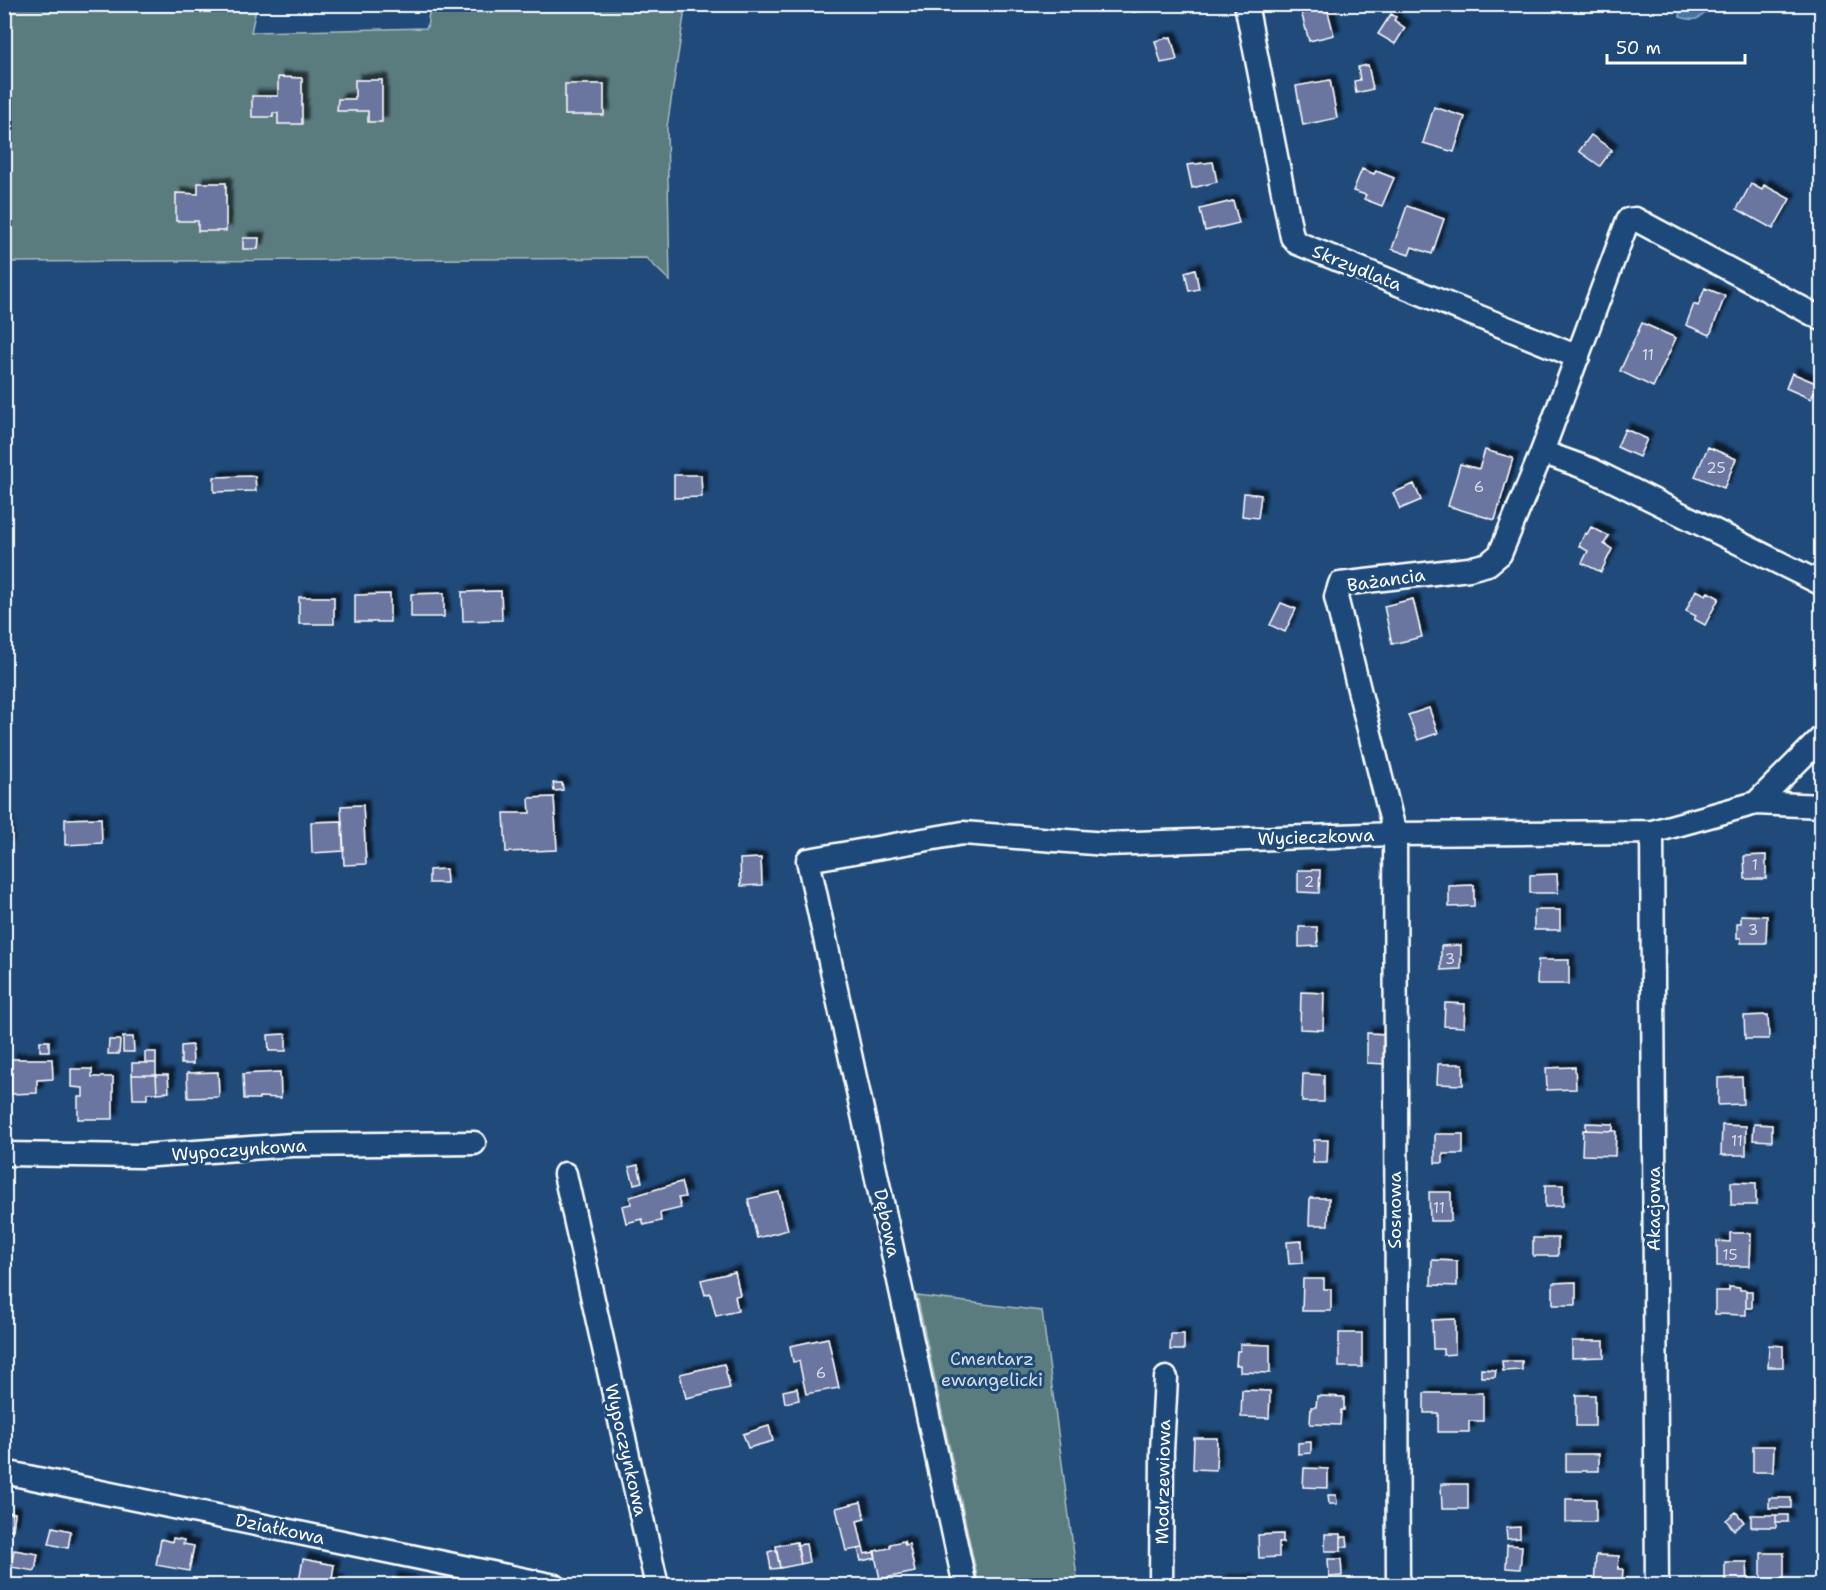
<svg xmlns="http://www.w3.org/2000/svg" width="1826" height="1590" font-family="'Shantell Sans',sans-serif">
<style>
.green{fill:#5a7b7f;stroke:#acbdbf;stroke-width:1.5}
.water{fill:#4475a1;stroke:#8facc7;stroke-width:1.5}
.building{fill:#6b75a0;stroke:#fff;stroke-width:1.5;filter:url(#shadow)}
.lines{fill:none;stroke-linecap:round;stroke-linejoin:round}
.minor-casing{stroke:#fff;stroke-width:27}
.minor{stroke:#1f4a7a;stroke-width:22}
.labels{text-anchor:middle;dominant-baseline:central;stroke-width:6;stroke-linejoin:round;paint-order:stroke}
.number-label{font-size:15px;fill:#dadce7}
.street-label{font-size:18px;fill:#fff;stroke:#1f4a7a}
.park-label{font-size:18px;fill:#d6dedf;stroke:#1f4a7a}
</style>
<defs>
<filter id="shadow"><feDropShadow dx="5.5" dy="-5.5" stdDeviation="1.5" flood-color="#0009"/></filter>
</defs>
<rect width="100%" height="100%" fill="#1f4a7a"/>
<filter id="ink" filterUnits="userSpaceOnUse"><feTurbulence type="fractalNoise" baseFrequency=".0167" numOctaves="2"/><feDisplacementMap in="SourceGraphic" scale="12" xChannelSelector="R" yChannelSelector="G"/><feConvolveMatrix kernelMatrix="1 2 1 2 8 2 1 2 1" color-interpolation-filters="sRGB"/></filter>
<g filter="url(#ink)">
<path class="green" d="M 4,5 L 257,5 L 251,32 L 427,28 L 430,5 L 682,5 L 684,16 L 667,127 L 670,281 L 646,258 L 5,262 Z
M 917,1296 L 1042,1311 L 1078,1585 L 979,1585 Z"/>
<path class="water" d="M 1681,5 L 1681,4 L 1715,5 C 1700,15 1701,24 1680,17 Z"/>
<path class="building" d="M 1132,4 L 1146,4 L 1147,10 L 1133,12 Z
M 1299,4 L 1326,4 L 1334,35 L 1309,41 Z
M 1391,14 L 1396,17 L 1394,20 L 1405,28 L 1395,44 L 1378,34 Z
M 1171,37 L 1177,60 L 1161,63 L 1155,41 Z
M 1368,65 L 1373,89 L 1356,93 L 1354,81 L 1360,80 L 1358,67 Z
M 278,77 L 302,78 L 302,124 L 278,124 L 278,113 L 273,113 L 273,117 L 252,117 L 252,96 L 278,96 Z
M 355,80 L 382,80 L 382,122 L 368,122 L 368,111 L 337,111 L 338,99 L 355,99 Z
M 1330,80 L 1337,118 L 1303,125 L 1296,86 Z
M 565,84 L 604,84 L 604,115 L 565,115 Z
M 1434,107 L 1465,117 L 1454,152 L 1423,143 Z
M 1591,135 L 1612,150 L 1600,166 L 1579,151 Z
M 1213,162 L 1217,182 L 1192,188 L 1187,165 Z
M 1362,169 L 1374,174 L 1376,171 L 1394,178 L 1382,206 L 1364,199 L 1366,195 L 1353,191 Z
M 198,183 L 226,183 L 226,231 L 198,231 L 198,221 L 176,221 L 176,193 L 198,194 Z
M 1751,184 L 1762,190 L 1764,185 L 1790,199 L 1773,229 L 1737,209 Z
M 1233,201 L 1239,223 L 1205,231 L 1200,209 Z
M 1407,206 L 1444,219 L 1432,254 L 1412,247 L 1409,255 L 1392,249 Z
M 243,238 L 259,238 L 258,249 L 243,249 Z
M 1195,269 L 1199,289 L 1189,291 L 1185,272 Z
M 1705,288 L 1725,296 L 1710,335 L 1686,325 L 1694,304 L 1698,306 Z
M 1642,323 L 1676,338 L 1653,387 L 1620,371 Z
M 1792,373 L 1818,384 L 1811,399 L 1786,388 Z
M 1625,429 L 1647,439 L 1639,457 L 1617,447 Z
M 1708,447 L 1736,459 L 1724,488 L 1695,476 Z
M 1485,450 L 1513,458 L 1495,520 L 1448,506 L 1460,464 L 1479,469 Z
M 674,475 L 701,475 L 702,497 L 674,498 Z
M 255,476 L 256,491 L 214,492 L 214,477 Z
M 1414,484 L 1421,500 L 1400,509 L 1393,493 Z
M 1244,493 L 1261,495 L 1258,518 L 1242,516 Z
M 1591,527 L 1609,536 L 1604,544 L 1612,549 L 1601,572 L 1582,563 L 1588,551 L 1579,546 L 1585,533 L 1587,534 Z
M 1696,590 L 1706,595 L 1708,592 L 1719,598 L 1705,625 L 1694,619 L 1696,616 L 1686,611 Z
M 501,591 L 502,620 L 463,621 L 462,592 Z
M 444,593 L 444,617 L 411,617 L 411,594 Z
M 390,594 L 390,622 L 355,622 L 355,595 Z
M 299,597 L 334,597 L 334,624 L 299,624 Z
M 1413,599 L 1422,637 L 1392,644 L 1384,606 Z
M 1281,603 L 1296,609 L 1285,632 L 1270,625 Z
M 1429,708 L 1438,733 L 1418,740 L 1408,715 Z
M 553,783 L 562,783 L 563,790 L 554,791 Z
M 554,797 L 557,850 L 506,852 L 504,813 L 530,813 L 529,798 Z
M 363,805 L 366,864 L 344,865 L 341,806 Z
M 101,818 L 102,843 L 65,845 L 65,819 Z
M 4,821 L 7,821 L 8,846 L 4,846 Z
M 342,821 L 344,851 L 312,853 L 311,822 Z
M 1766,855 L 1766,879 L 1745,879 L 1744,856 Z
M 761,858 L 762,885 L 741,886 L 740,859 Z
M 446,869 L 447,883 L 429,883 L 429,870 Z
M 1298,870 L 1320,870 L 1319,893 L 1298,892 Z
M 1557,874 L 1558,893 L 1530,893 L 1530,875 Z
M 1474,885 L 1474,906 L 1449,907 L 1449,886 Z
M 1534,910 L 1560,910 L 1560,930 L 1534,930 Z
M 1741,915 L 1767,916 L 1766,943 L 1741,943 L 1741,938 L 1737,938 L 1737,923 L 1741,923 Z
M 1299,927 L 1317,927 L 1318,946 L 1299,947 Z
M 1461,945 L 1461,969 L 1441,970 L 1441,946 Z
M 1538,960 L 1569,960 L 1569,984 L 1537,984 Z
M 1301,992 L 1324,993 L 1323,1030 L 1300,1029 Z
M 1445,1003 L 1465,1004 L 1464,1027 L 1444,1026 Z
M 1768,1015 L 1769,1039 L 1745,1039 L 1744,1016 Z
M 1367,1033 L 1386,1034 L 1385,1064 L 1367,1063 Z
M 286,1034 L 286,1051 L 269,1051 L 268,1035 Z
M 123,1037 L 133,1037 L 134,1052 L 123,1052 Z
M 109,1040 L 120,1040 L 119,1054 L 108,1054 Z
M 40,1041 L 49,1041 L 49,1051 L 40,1051 Z
M 192,1045 L 193,1064 L 181,1064 L 181,1046 Z
M 145,1052 L 156,1052 L 156,1063 L 145,1063 Z
M 11,1059 L 52,1059 L 53,1079 L 37,1080 L 37,1093 L 11,1094 Z
M 132,1063 L 156,1063 L 156,1075 L 132,1075 Z
M 1438,1064 L 1463,1064 L 1463,1085 L 1437,1084 Z
M 1575,1067 L 1576,1089 L 1547,1090 L 1546,1068 Z
M 71,1069 L 92,1069 L 92,1077 L 113,1077 L 113,1119 L 78,1119 L 78,1097 L 83,1097 L 83,1088 L 71,1087 Z
M 218,1072 L 219,1097 L 188,1098 L 187,1073 Z
M 280,1072 L 281,1098 L 259,1097 L 259,1099 L 244,1099 L 243,1074 Z
M 1303,1074 L 1324,1075 L 1324,1102 L 1302,1102 Z
M 132,1075 L 156,1075 L 157,1093 L 147,1093 L 147,1099 L 133,1099 Z
M 156,1075 L 168,1075 L 169,1092 L 157,1093 Z
M 1742,1077 L 1743,1104 L 1718,1105 L 1718,1078 Z
M 1586,1123 L 1613,1124 L 1613,1131 L 1586,1130 Z
M 1754,1124 L 1772,1125 L 1772,1141 L 1753,1140 Z
M 1722,1125 L 1746,1126 L 1746,1155 L 1721,1155 Z
M 1583,1130 L 1616,1131 L 1615,1156 L 1582,1155 Z
M 1435,1134 L 1463,1134 L 1463,1154 L 1443,1154 L 1443,1163 L 1435,1163 Z
M 1314,1140 L 1328,1140 L 1327,1163 L 1313,1163 Z
M 638,1165 L 642,1182 L 634,1184 L 629,1167 Z
M 681,1182 L 685,1197 L 678,1198 L 681,1208 L 660,1213 L 661,1221 L 644,1225 L 642,1219 L 626,1223 L 622,1206 L 631,1204 L 630,1197 Z
M 1731,1182 L 1756,1183 L 1756,1205 L 1731,1205 Z
M 1545,1185 L 1563,1185 L 1563,1206 L 1545,1207 Z
M 779,1192 L 788,1230 L 757,1238 L 748,1199 Z
M 1429,1192 L 1451,1192 L 1451,1221 L 1430,1221 Z
M 1310,1198 L 1329,1198 L 1328,1225 L 1309,1225 Z
M 1730,1233 L 1751,1233 L 1750,1266 L 1717,1266 L 1717,1241 L 1730,1242 Z
M 1533,1238 L 1558,1238 L 1558,1256 L 1533,1256 Z
M 1302,1241 L 1303,1263 L 1289,1264 L 1287,1242 Z
M 1432,1260 L 1457,1261 L 1457,1286 L 1431,1285 Z
M 735,1272 L 740,1295 L 735,1296 L 738,1311 L 716,1316 L 710,1293 L 705,1295 L 701,1280 Z
M 1303,1279 L 1324,1279 L 1324,1289 L 1331,1289 L 1331,1311 L 1302,1311 Z
M 1576,1282 L 1576,1305 L 1553,1305 L 1553,1283 Z
M 1729,1287 L 1740,1288 L 1740,1290 L 1746,1290 L 1746,1315 L 1715,1314 L 1715,1291 L 1729,1291 Z
M 1746,1291 L 1752,1291 L 1752,1308 L 1746,1308 Z
M 1455,1319 L 1455,1354 L 1443,1355 L 1443,1349 L 1433,1349 L 1432,1320 Z
M 1339,1333 L 1362,1333 L 1362,1367 L 1339,1367 Z
M 1171,1334 L 1184,1334 L 1184,1350 L 1170,1350 Z
M 828,1338 L 839,1388 L 806,1394 L 799,1361 L 793,1362 L 790,1346 Z
M 1572,1341 L 1604,1341 L 1604,1357 L 1572,1358 Z
M 1240,1344 L 1270,1345 L 1270,1373 L 1240,1372 L 1240,1365 L 1236,1365 L 1237,1351 L 1240,1351 Z
M 1769,1345 L 1783,1346 L 1783,1367 L 1768,1367 Z
M 1502,1361 L 1522,1361 L 1522,1370 L 1503,1371 Z
M 724,1364 L 730,1388 L 686,1398 L 680,1374 Z
M 1481,1369 L 1496,1370 L 1495,1377 L 1481,1377 Z
M 797,1388 L 799,1400 L 785,1403 L 783,1391 Z
M 1242,1390 L 1270,1391 L 1269,1418 L 1241,1417 Z
M 1424,1393 L 1483,1393 L 1483,1421 L 1469,1421 L 1469,1432 L 1438,1432 L 1438,1413 L 1424,1413 Z
M 1576,1395 L 1595,1395 L 1595,1426 L 1576,1426 Z
M 1317,1396 L 1344,1397 L 1344,1410 L 1341,1410 L 1340,1425 L 1310,1424 L 1311,1407 L 1316,1407 Z
M 769,1426 L 773,1441 L 748,1448 L 743,1434 Z
M 1194,1438 L 1217,1438 L 1216,1470 L 1193,1469 Z
M 1311,1442 L 1311,1453 L 1298,1454 L 1298,1443 Z
M 1753,1446 L 1774,1446 L 1773,1472 L 1753,1472 Z
M 1566,1454 L 1599,1454 L 1599,1471 L 1566,1471 Z
M 1304,1468 L 1328,1469 L 1328,1488 L 1303,1487 Z
M 1441,1484 L 1468,1484 L 1468,1509 L 1442,1509 Z
M 1328,1495 L 1336,1495 L 1337,1504 L 1329,1504 Z
M 1769,1498 L 1791,1498 L 1791,1508 L 1769,1508 Z
M 1566,1499 L 1596,1499 L 1596,1522 L 1566,1522 Z
M 861,1502 L 865,1519 L 857,1521 L 863,1548 L 846,1551 L 836,1508 Z
M 8,1512 L 15,1513 L 13,1530 L 5,1529 Z
M 1736,1512 L 1744,1522 L 1734,1530 L 1726,1520 Z
M 1751,1515 L 1776,1515 L 1776,1527 L 1751,1527 Z
M 1776,1515 L 1788,1515 L 1788,1522 L 1776,1522 Z
M 53,1527 L 71,1531 L 68,1548 L 49,1544 Z
M 1520,1527 L 1520,1538 L 1507,1539 L 1506,1528 Z
M 1283,1534 L 1283,1543 L 1279,1543 L 1279,1557 L 1259,1558 L 1258,1535 Z
M 1325,1534 L 1341,1534 L 1341,1551 L 1325,1551 Z
M 1341,1537 L 1347,1537 L 1348,1547 L 1341,1547 Z
M 173,1538 L 184,1540 L 183,1544 L 194,1546 L 189,1571 L 156,1565 L 161,1539 L 172,1542 Z
M 904,1541 L 905,1545 L 909,1544 L 915,1572 L 880,1579 L 874,1551 L 890,1548 L 890,1544 Z
M 797,1542 L 801,1564 L 780,1568 L 776,1546 Z
M 806,1544 L 809,1562 L 801,1564 L 797,1545 Z
M 1507,1545 L 1522,1546 L 1520,1569 L 1506,1568 Z
M 863,1548 L 865,1554 L 875,1552 L 876,1558 L 861,1561 L 858,1549 Z
M 14,1550 L 38,1554 L 35,1571 L 11,1567 Z
M 776,1550 L 780,1568 L 771,1569 L 768,1552 Z
M 1761,1553 L 1784,1553 L 1784,1579 L 1761,1579 Z
M 1596,1555 L 1619,1556 L 1618,1569 L 1623,1569 L 1622,1581 L 1617,1581 L 1617,1585 L 1594,1584 Z
M 303,1559 L 334,1565 L 332,1579 L 338,1580 L 337,1586 L 298,1586 Z
M 1328,1559 L 1341,1559 L 1342,1576 L 1329,1577 Z
M 1725,1562 L 1747,1562 L 1748,1586 L 1725,1586 Z
M 393,1578 L 412,1582 L 412,1586 L 391,1586 Z
M 1222,1581 L 1248,1581 L 1248,1586 L 1222,1586 Z"/>
<g class="lines">
<g class="minor-casing">
<path id="minor" d="M 1246,4 L 1292,237 L 1297,243 L 1578,357
M 1542,452 L 1592,470 L 1822,584
M 1756,803 L 1822,737
M 1652,832 L 1657,1586
M 4,1154 L 141,1156 L 292,1145 L 474,1143
M 565,1174 L 657,1586
M 4,1472 L 555,1586
M 965,1586 L 808,860 L 963,833 L 1106,844 L 1395,834 L 1652,832 L 1756,803 L 1822,806
M 1161,1586 L 1162,1451 L 1166,1378
M 1398,1586 L 1395,834 L 1336,597 L 1340,584 L 1469,569 L 1488,564 L 1500,554 L 1542,452 L 1628,220 L 1635,219 L 1822,319"/>
</g>
<use href="#minor" class="minor"/>
</g>
</g>
<g class="labels">
<g class="number-label">
<text x="1648" y="355">11</text>
<text x="1716" y="468">25</text>
<text x="1479" y="487">6</text>
<text x="1755" y="865">1</text>
<text x="1309" y="882">2</text>
<text x="1753" y="930">3</text>
<text x="1450" y="959">3</text>
<text x="1737" y="1141">11</text>
<text x="1439" y="1208">11</text>
<text x="1730" y="1255">15</text>
<text x="821" y="1373">6</text>
</g>
<g class="street-label">
<text transform="translate(1357 268) rotate(22)">Skrzydlata</text>
<text transform="translate(1386 580) rotate(-8)">Bażancia</text>
<text transform="translate(1316 837) rotate(-2)">Wycieczkowa</text>
<text transform="translate(239 1150) rotate(-4)">Wypoczynkowa</text>
<text transform="translate(1654 1209) rotate(-90)">Akacjowa</text>
<text transform="translate(1395 1210) rotate(-90)">Sosnowa</text>
<text transform="translate(887 1223) rotate(78)">Dębowa</text>
<text transform="translate(626 1450) rotate(77)">Wypoczynkowa</text>
<text transform="translate(1163 1482) rotate(-89)">Modrzewiowa</text>
<text transform="translate(280 1529) rotate(12)">Działkowa</text>
</g>
<g class="park-label">
<text x="992" y="1359">Cmentarz<tspan x="992" dy="21">ewangelicki</tspan></text>
</g>
</g>
<rect width="1826" height="1590" fill="none" stroke="#1f4a7a" stroke-width="24"/>
<rect x="12" y="12" width="1802" height="1566" fill="none" stroke="#fff" stroke-width="2" filter="url(#ink)"/>
<path d="M1607 54v9h138v-9" fill="none" stroke="#ffffff" stroke-width="3"/>
<text x="1616" y="54" font-size="18" fill="#ffffff" stroke="#1f4a7a" stroke-width="4.5" paint-order="stroke">50 m</text>
</svg>
